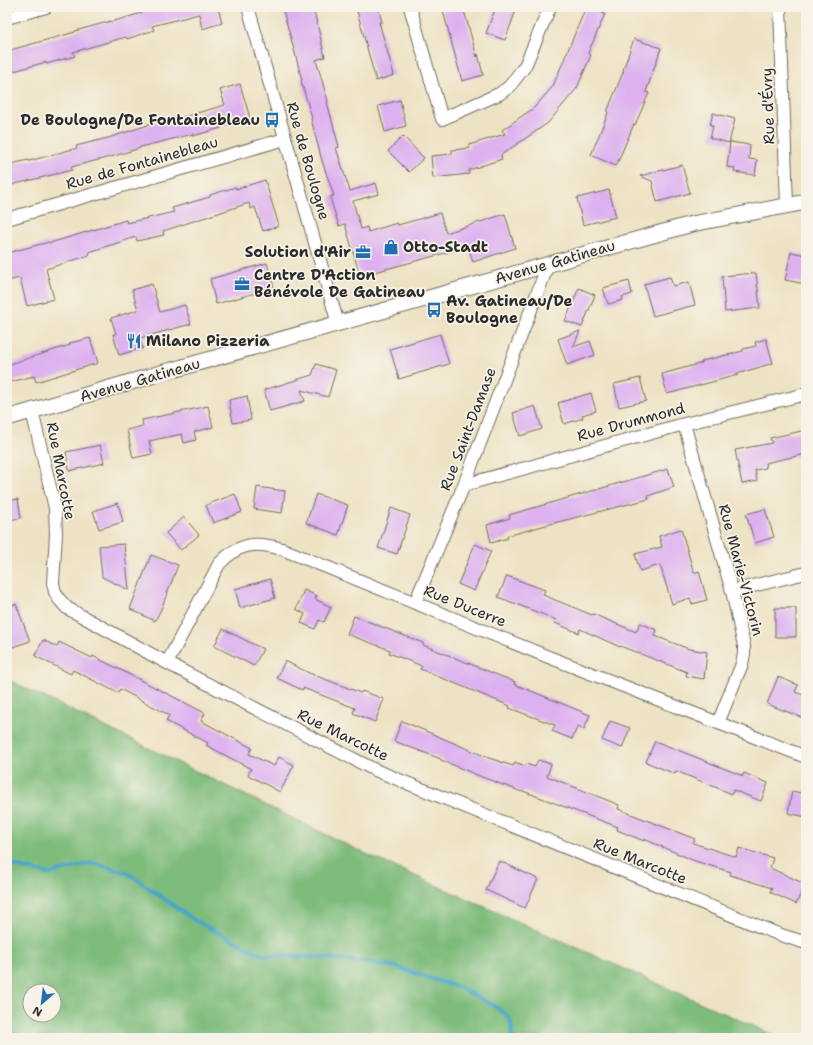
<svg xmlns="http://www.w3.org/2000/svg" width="813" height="1045" font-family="'Shantell Sans',sans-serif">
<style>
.forest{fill:#7ebc7b;stroke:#547453;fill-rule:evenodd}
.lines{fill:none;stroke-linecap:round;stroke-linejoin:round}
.stream{stroke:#49a5c7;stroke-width:4}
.building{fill:#ddb0f0}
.minor-casing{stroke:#6f6b60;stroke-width:14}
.tertiary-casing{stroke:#6f6b60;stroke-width:17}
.minor{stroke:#fff;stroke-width:12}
.tertiary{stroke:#fff;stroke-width:15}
.labels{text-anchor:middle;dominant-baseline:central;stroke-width:3.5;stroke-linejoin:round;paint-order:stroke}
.street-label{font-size:15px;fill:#2b2b2b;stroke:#f7f3e8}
.poi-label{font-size:15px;font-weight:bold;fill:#2b2b2b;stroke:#f7f3e8;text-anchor:start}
</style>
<rect width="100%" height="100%" fill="#f7f3e8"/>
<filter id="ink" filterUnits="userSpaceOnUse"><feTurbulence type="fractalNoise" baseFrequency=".025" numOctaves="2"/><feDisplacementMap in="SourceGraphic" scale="8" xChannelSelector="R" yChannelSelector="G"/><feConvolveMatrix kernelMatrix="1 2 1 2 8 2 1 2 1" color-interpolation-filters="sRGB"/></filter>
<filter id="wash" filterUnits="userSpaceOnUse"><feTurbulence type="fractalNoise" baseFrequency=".012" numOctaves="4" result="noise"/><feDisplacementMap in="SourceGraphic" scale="16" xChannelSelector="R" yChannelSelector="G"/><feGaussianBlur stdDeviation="0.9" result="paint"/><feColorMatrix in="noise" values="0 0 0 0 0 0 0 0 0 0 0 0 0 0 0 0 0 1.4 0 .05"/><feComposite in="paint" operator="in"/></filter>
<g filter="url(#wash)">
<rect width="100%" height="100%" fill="#ede2c3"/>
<path class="forest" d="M 7,679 L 368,855 L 780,1038 L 7,1038 ZM 30,991 L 54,991 L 54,1015 L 30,1015 Z"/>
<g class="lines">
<path class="stream" d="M 7,864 L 49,874 L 92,863 L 128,873 L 194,920 L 262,955 L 328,958 L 393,966 L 460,988 L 493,1005 L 510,1018 L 513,1038"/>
</g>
<g id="blocks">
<path class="building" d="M 162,7 L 218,7 L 222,23 L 202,29 L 199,14 L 152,26 L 154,30 L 127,39 L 126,37 L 73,52 L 75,56 L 46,64 L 46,62 L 7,73 L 7,51 L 75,32 L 75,31 L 111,21 L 111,22 Z
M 282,7 L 313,7 L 325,57 L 316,60 L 328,101 L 327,102 L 339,147 L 336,148 L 350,191 L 376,183 L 379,194 L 353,201 L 361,229 L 367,227 L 368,232 L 397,223 L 398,225 L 440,213 L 446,233 L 505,214 L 515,248 L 473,262 L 468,247 L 360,276 L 345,224 L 339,226 L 331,201 L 331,196 L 334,196 L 322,161 L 311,119 L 312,118 L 301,81 L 302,80 L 292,42 Z
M 356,7 L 378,7 L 382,22 L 379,22 L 394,75 L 376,81 Z
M 442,7 L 463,7 L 477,57 L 478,54 L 483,75 L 462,81 Z
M 496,7 L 515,13 L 505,40 L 486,33 Z
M 586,7 L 605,14 L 588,53 L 591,55 L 577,88 L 548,123 L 501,155 L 502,159 L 469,170 L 469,174 L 433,178 L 431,156 L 452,154 L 452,150 L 470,148 L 469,145 L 505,134 L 502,130 L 535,107 L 553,86 Z
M 634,39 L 661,48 L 646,92 L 649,93 L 635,125 L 634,124 L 616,166 L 591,155 L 608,113 L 607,112 L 624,70 L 623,70 Z
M 240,84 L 250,118 L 220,126 L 221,128 L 193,136 L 193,134 L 140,147 L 140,148 L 114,156 L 71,167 L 72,170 L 7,186 L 7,165 L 28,160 L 29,161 L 77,148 L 76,146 L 108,138 L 148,125 L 148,124 L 175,117 L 176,119 L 225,105 L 220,90 Z
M 400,100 L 406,126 L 385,132 L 378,106 Z
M 713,113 L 735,119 L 729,143 L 710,138 L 713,126 L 710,125 Z
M 403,136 L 424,158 L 409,172 L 388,151 Z
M 730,142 L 750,145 L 749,159 L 757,160 L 755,175 L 734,172 L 735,168 L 727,167 Z
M 682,165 L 690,193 L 657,202 L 652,181 L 640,176 Z
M 265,180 L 279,226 L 263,231 L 255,207 L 251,209 L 249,203 L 163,231 L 164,235 L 137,241 L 136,237 L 89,252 L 90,255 L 46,269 L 54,299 L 27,306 L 20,278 L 7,281 L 7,253 L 49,242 L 50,243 L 126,220 L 127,223 L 174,212 L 172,208 L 210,197 L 210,195 L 236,187 L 236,189 Z
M 609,190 L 616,217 L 583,225 L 577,198 Z
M 791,252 L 806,255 L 806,284 L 785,280 Z
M 267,263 L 274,288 L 216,304 L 210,279 Z
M 756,273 L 760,308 L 725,312 L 722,276 Z
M 670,277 L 673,286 L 689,282 L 695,305 L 653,316 L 644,284 Z
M 629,281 L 632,294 L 622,297 L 623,300 L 608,304 L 603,288 Z
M 152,284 L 160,312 L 185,305 L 191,324 L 140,338 L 143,348 L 119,355 L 113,334 L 116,334 L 111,318 L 138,310 L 132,290 Z
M 579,288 L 595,295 L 582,327 L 565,321 Z
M 580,331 L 573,347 L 590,341 L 595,355 L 567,365 L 558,339 Z
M 440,334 L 449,364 L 399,379 L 390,349 Z
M 90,338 L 98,363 L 36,382 L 34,376 L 7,383 L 7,365 L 70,345 L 70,343 Z
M 766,339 L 773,363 L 737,374 L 738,375 L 667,394 L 662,374 L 702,363 L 702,361 L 743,351 L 743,349 L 756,346 L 755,342 Z
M 316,364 L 336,370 L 328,397 L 301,390 L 305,401 L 270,411 L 264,390 L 312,375 Z
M 640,378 L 646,401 L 619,407 L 614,384 Z
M 591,393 L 596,411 L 582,415 L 583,418 L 564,424 L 558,403 Z
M 247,396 L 251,420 L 233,423 L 229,400 Z
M 208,406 L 213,427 L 194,432 L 196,440 L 184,443 L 182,434 L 149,441 L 152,454 L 133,458 L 127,430 L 143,426 L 142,420 Z
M 535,406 L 542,429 L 520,436 L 513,413 Z
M 806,430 L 806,454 L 765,463 L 766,468 L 755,470 L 757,481 L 742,484 L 735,450 L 772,443 L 770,438 Z
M 100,445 L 104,463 L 69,471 L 66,452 Z
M 668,469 L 674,487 L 648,496 L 649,499 L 546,525 L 507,536 L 508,538 L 491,543 L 487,525 L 510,518 L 509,515 Z
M 257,487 L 285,491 L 282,513 L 254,509 Z
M 235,494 L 242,512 L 213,523 L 206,505 Z
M 316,494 L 348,505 L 338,535 L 306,523 Z
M 18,499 L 21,518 L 7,520 L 7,501 Z
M 118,503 L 123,522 L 99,529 L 93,511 Z
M 391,508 L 410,515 L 397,554 L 378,548 Z
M 765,509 L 774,537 L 755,543 L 746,514 Z
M 184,517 L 199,535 L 181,550 L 166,533 Z
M 681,529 L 694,573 L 699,571 L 707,600 L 692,604 L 690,598 L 672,604 L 660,565 L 640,571 L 635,554 L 662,547 L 659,536 Z
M 124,544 L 129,590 L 102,577 L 99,546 Z
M 475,544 L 491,551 L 474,591 L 458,584 Z
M 151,555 L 178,565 L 162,607 L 155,621 L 130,609 Z
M 507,576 L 545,590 L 543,595 L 592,615 L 593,614 L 636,632 L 640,623 L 657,630 L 655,636 L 689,649 L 707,652 L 704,679 L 686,676 L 687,672 L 620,646 L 620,647 L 580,629 L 579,633 L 555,623 L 556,620 L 542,614 L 498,597 Z
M 270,579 L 275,598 L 240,608 L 235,589 Z
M 304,590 L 317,596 L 315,599 L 331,607 L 324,622 L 319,620 L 315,629 L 301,623 L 305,614 L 296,609 Z
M 16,604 L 30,641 L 7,649 L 7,607 Z
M 775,608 L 796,608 L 796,637 L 775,637 Z
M 354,616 L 423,643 L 423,645 L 515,682 L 514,684 L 590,715 L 584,729 L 578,726 L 572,739 L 552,731 L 555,725 L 509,708 L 510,706 L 420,669 L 422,666 L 389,653 L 390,650 L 347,634 Z
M 223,629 L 263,649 L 254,666 L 214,646 Z
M 43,640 L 57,647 L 59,642 L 92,658 L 93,656 L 205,713 L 201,721 L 252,748 L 249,754 L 274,766 L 279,757 L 294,765 L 280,792 L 248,775 L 251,769 L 206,745 L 208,743 L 166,721 L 169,715 L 120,689 L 118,693 L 73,670 L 71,674 L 35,656 Z
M 285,661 L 309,673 L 361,693 L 362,691 L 384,699 L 375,722 L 353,713 L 355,708 L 303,688 L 302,690 L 277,678 Z
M 778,677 L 798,685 L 795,692 L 806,696 L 806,719 L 767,704 Z
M 402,721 L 489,758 L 513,766 L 515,762 L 525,766 L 526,764 L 535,767 L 538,760 L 551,764 L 547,776 L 619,805 L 618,809 L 695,839 L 693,843 L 736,857 L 739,848 L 773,858 L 770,868 L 805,884 L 796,904 L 770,892 L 772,888 L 730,875 L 731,872 L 695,861 L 644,839 L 644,841 L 617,830 L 618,827 L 523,791 L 522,792 L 482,777 L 441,760 L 441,759 L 394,741 Z
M 610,721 L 630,728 L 622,748 L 602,740 Z
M 655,741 L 743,776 L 744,773 L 768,783 L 761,801 L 733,790 L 732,794 L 676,771 L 675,774 L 646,762 Z
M 792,791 L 806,794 L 806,817 L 788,813 Z
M 499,861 L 538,879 L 525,908 L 486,890 Z"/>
</g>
</g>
<g filter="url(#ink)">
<use href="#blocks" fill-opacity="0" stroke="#6f6b60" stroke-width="1"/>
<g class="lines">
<g class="minor-casing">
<path id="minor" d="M 248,7 L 338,324
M 410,7 L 442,119 L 499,94 L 509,87 L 525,66 L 550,7
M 780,7 L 787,205
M 7,18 L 46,7
M 7,219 L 285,139
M 32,411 L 55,508 L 56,534 L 53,583 L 55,592 L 59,599 L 67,608 L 167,663 L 375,770 L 778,934 L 806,943
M 684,424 L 732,591 L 744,646 L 744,654 L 742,664 L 718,723
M 464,485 L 684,424 L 806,394
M 732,591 L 806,573
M 415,603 L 464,485 L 548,265
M 167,663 L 219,564 C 239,543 255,541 282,549 L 546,656 L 806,757"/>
</g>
<g class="tertiary-casing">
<path id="tertiary" d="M 7,418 L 158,374 L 692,224 L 806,202"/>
</g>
<use href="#minor" class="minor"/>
<use href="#tertiary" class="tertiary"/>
</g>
</g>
<defs>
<g id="bus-bare" transform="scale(1.2)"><path d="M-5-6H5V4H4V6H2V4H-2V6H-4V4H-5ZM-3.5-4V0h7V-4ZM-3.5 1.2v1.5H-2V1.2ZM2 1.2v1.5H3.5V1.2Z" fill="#1f6fb2" stroke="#f7f3e8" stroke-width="2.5" paint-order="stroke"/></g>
<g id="shop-bare" transform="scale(1.2)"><path d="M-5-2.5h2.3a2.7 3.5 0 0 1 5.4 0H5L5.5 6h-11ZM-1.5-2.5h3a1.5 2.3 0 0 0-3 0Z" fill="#1f6fb2" stroke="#f7f3e8" stroke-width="2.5" paint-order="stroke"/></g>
<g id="office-bare" transform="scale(1.2)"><path d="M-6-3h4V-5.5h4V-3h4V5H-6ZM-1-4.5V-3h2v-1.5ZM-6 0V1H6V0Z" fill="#1f6fb2" stroke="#f7f3e8" stroke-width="2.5" paint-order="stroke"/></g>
<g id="restaurant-bare" transform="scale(1.2)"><path d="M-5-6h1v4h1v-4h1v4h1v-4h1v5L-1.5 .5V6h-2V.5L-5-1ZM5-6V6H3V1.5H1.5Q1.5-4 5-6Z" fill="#1f6fb2" stroke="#f7f3e8" stroke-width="2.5" paint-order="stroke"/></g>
</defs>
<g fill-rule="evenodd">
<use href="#bus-bare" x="272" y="120"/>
<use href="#shop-bare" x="391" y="247"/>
<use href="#office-bare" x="363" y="252"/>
<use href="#office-bare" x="242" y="284"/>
<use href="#bus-bare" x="434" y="310"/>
<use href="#restaurant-bare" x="134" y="341"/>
</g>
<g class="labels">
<g class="street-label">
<text transform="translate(768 106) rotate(-92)">Rue d'Évry</text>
<text transform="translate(308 161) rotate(74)">Rue de Boulogne</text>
<text transform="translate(142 163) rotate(-16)">Rue de Fontainebleau</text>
<text transform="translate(555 262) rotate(-16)">Avenue Gatineau</text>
<text transform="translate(140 380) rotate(-16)">Avenue Gatineau</text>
<text transform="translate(631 422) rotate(-15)">Rue Drummond</text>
<text transform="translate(468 429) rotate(-69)">Rue Saint-Damase</text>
<text transform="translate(61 471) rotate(79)">Rue Marcotte</text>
<text transform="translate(741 570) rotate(75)">Rue Marie-Victorin</text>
<text transform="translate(465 606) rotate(22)">Rue Ducerre</text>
<text transform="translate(343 735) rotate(26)">Rue Marcotte</text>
<text transform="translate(640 861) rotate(22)">Rue Marcotte</text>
</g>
<g class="poi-label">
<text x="260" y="120" text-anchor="end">De Boulogne/De Fontainebleau</text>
<text x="403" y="247">Otto-Stadt</text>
<text x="351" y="252" text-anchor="end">Solution d'Air</text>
<text x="254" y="275">Centre D'Action<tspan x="254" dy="17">Bénévole De Gatineau</tspan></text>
<text x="446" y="301">Av. Gatineau/De<tspan x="446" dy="17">Boulogne</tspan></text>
<text x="146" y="341">Milano Pizzeria</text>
</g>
</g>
<rect width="813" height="1045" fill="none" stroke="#f7f3e8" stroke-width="24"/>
<g transform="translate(42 1003) rotate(208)"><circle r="19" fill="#f7f3e8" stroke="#a5a39c"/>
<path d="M0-3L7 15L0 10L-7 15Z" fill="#1f6fb2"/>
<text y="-6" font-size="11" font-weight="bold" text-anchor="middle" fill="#2b2b2b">N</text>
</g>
</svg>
